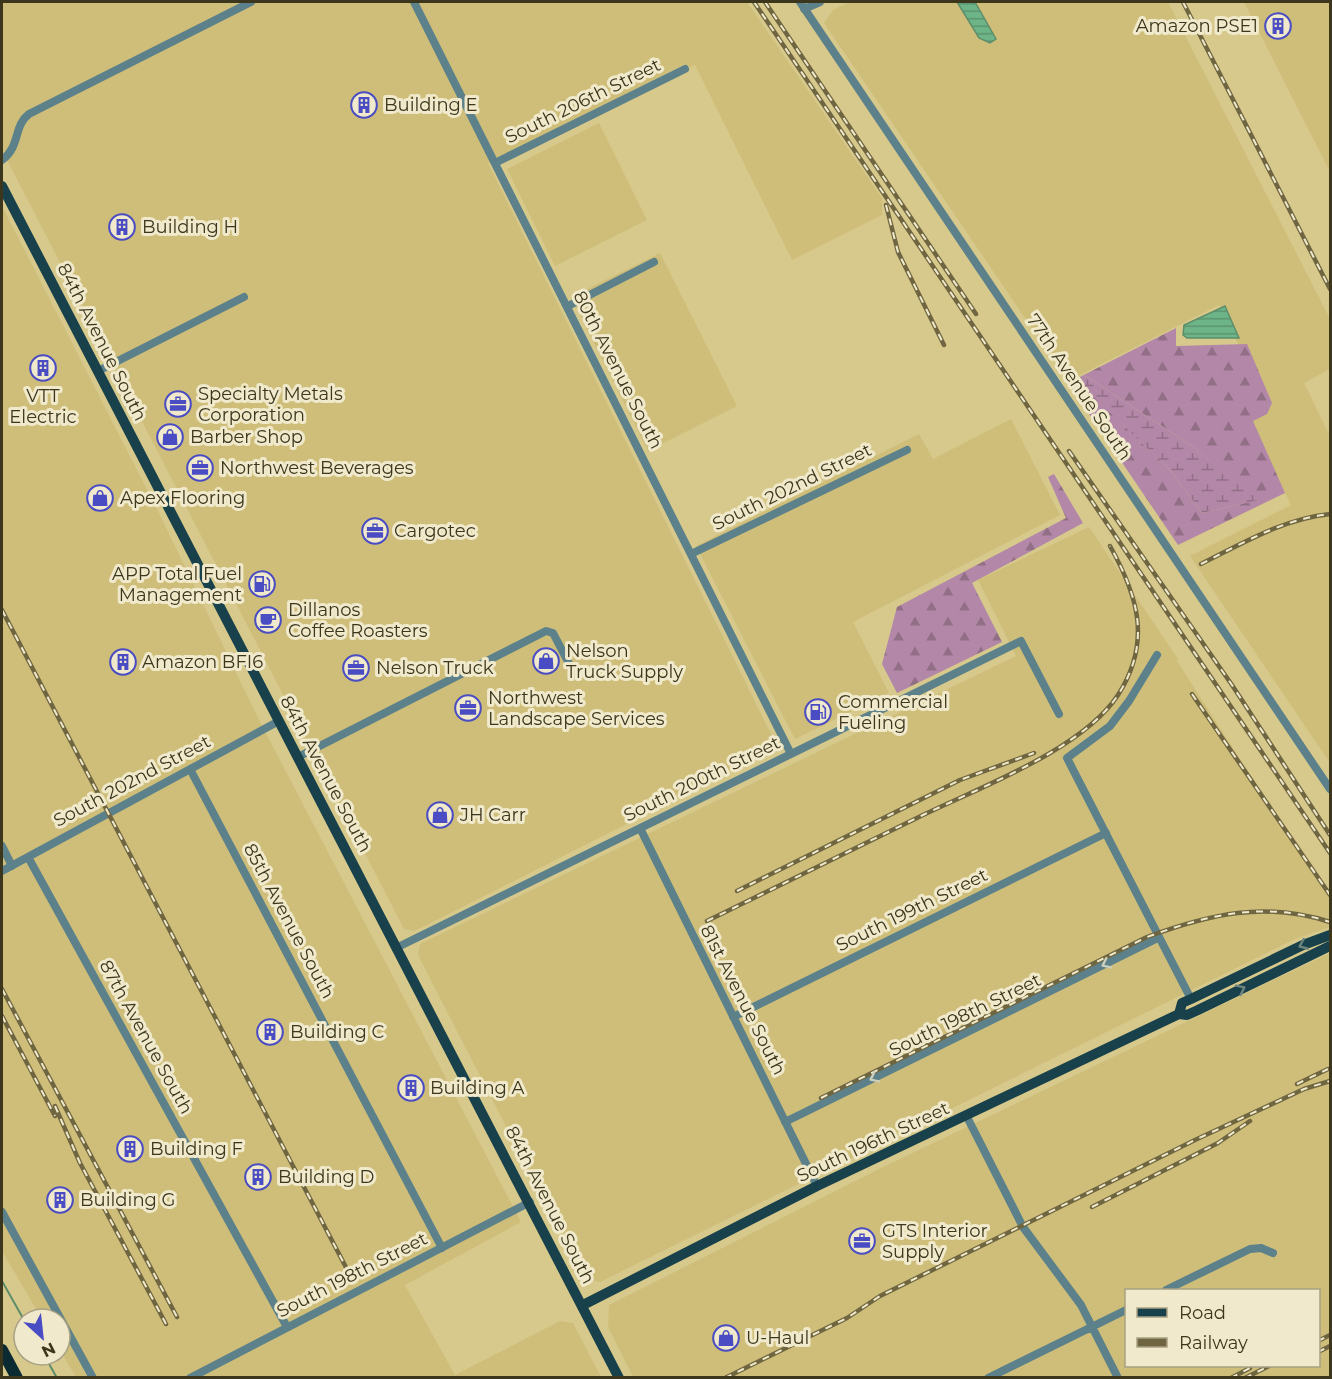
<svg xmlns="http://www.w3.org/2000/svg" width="1332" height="1379" font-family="Montserrat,sans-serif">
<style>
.built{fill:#cebe79;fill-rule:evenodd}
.forest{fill:url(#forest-firs);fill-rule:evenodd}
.wetland{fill:url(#wetland-marsh)}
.water{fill:url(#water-rules);stroke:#5e8e69;stroke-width:1.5}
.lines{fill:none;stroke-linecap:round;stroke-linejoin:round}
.stream{stroke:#5e8e69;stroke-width:2}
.minor{stroke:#5c818a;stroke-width:8}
.major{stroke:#18414b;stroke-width:10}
.highway{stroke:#0b2a32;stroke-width:12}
.rail-casing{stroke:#6f6641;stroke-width:4.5}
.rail{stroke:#f0e9cb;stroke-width:2;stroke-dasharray:7;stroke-linecap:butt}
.oneway{stroke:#6e847e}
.oneway2{stroke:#cbcfbb}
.labels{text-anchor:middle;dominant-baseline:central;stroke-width:6;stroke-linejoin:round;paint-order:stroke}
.poi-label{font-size:18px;fill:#3c361d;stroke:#f0e9cb;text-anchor:start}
.street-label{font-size:18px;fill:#3c361d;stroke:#f0e9cb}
</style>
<defs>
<pattern id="forest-firs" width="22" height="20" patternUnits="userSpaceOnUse" patternTransform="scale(1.5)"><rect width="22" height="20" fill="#b287a7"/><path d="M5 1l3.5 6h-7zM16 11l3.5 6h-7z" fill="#926f87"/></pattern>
<pattern id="wetland-marsh" width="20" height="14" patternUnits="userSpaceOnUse" patternTransform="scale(1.5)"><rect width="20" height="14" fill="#b287a7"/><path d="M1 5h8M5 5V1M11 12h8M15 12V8" fill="none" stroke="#926f87"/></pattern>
<pattern id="water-rules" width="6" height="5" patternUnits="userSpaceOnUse" patternTransform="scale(1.5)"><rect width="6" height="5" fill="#6db489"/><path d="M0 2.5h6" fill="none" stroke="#5b936f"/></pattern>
</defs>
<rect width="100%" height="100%" fill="#d7c98c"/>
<path class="built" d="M 2,2 L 747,2 L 882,198 L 882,215 L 792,260 L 695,65 L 688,68 L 685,64 L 488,163 L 773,738 L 773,750 L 415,931 L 404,929 L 2,150 Z
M 849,2 L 1168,2 L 1330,319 L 1330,369 L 1304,383 L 1330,436 L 1330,763 L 1190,556 L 1291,505 L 1244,409 L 1265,398 L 1219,305 L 1068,381 L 824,23 L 833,10 Z
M 1244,2 L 1330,2 L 1330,172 Z
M 599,123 L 647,220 L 555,266 L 507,169 Z
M 2,206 L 157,509 L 258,718 L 521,1222 L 405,1285 L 455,1375 L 560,1321 L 573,1323 L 601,1377 L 76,1377 L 60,1350 L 60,1319 L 42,1319 L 2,1251 Z
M 660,253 L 737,406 L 648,451 L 571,297 Z
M 1011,419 L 1060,515 L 853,622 L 889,693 L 795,739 L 696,546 L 919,434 L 933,459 Z
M 1089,527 L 1178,659 L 1177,661 L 1330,899 L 1330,927 L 1295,939 L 600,1282 L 584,1278 L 421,961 L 418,953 L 420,944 L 1016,656 L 978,580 Z
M 1330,953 L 1330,1377 L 633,1377 L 608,1327 L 609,1305 L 879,1169 ZM 1126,1290 L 1318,1290 L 1318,1366 L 1126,1366 Z"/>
<path class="forest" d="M 1176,328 L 1176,346 L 1247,344 L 1272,403 L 1267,414 L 1253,421 L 1285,493 L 1178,545 L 1068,383 ZM 1086,376 L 1192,446 L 1258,500 L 1202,513 L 1170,470 L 1079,382 Z
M 1054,474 L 1083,523 L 972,583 L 1002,642 L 897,693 L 882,664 L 897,607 L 1066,518 L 1048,477 Z"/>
<path class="wetland" d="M 1086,376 L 1192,446 L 1259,500 L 1202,513 L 1170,470 L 1078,382 Z"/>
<path class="water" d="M 957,2 L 975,2 L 996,39 L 990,43 L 979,38 Z
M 1225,306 L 1239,338 L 1187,338 L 1183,335 L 1184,325 Z"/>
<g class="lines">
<path class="stream" d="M 2,1281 L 24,1320
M 44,1355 L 57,1378"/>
<path class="minor" d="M 414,2 L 791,754
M 800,2 L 1330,789
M 804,9 L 820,2
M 2,160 C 21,146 13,126 29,114 L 251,2
M 495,163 L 685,69
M 568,306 L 654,262
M 98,371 L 244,297
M 691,554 L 907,450
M 1157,655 L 1129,701 L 1110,726 L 1067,758 L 1191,999
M 298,757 L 546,631 L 553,633 L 575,675
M 190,769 L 442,1248
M 640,828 L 817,1186
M 2,846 L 12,866
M 28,857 L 287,1327
M 2,871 L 279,721
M 398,947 L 1021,641 L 1059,714
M 733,1017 L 1106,833
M 967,1117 L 1023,1227 L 1081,1305 L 1118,1378
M 785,1122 L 1158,938
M 2,1212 L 93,1378
M 1166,1290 L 1250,1249 L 1261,1248 L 1273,1253
M 190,1378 L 530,1202
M 988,1378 L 1126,1310"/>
<path class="major" d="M 2,186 L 619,1378
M 1179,1014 L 1182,1003 L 1191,999 L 1303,945 L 1330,935
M 583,1305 L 817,1186 L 1179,1014 L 1187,1015 L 1198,1010 L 1330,946"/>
<path class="highway" d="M 2,1350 L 17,1378"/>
<g class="rail-casing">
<path id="rail" d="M 754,2 L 1330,853
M 765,2 L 976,314
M 1183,2 L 1330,289
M 886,205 L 898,252 L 944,345
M 1069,451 L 1232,685 L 1330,835
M 1201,564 C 1243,543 1283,519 1330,514
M 2,610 L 349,1273
M 1192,694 L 1330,895
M 737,891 L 960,780 L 1034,753
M 707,921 C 779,886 851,850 923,815 C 981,787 1083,749 1118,695 C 1152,642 1138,596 1110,546
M 2,989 L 177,1317
M 2,1016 L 55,1116
M 1297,1084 L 1328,1069
M 821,1098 L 1147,937 C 1210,914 1265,901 1330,922
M 55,1106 L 80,1163 L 166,1324
M 1092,1207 L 1218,1143 L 1250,1121
M 1318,1341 L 1330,1335
M 1318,1352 L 1330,1346
M 725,1378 L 847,1318 L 880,1296 L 1195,1140 L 1304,1089 L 1330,1081
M 1231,1378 L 1250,1368
M 1245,1378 L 1269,1366"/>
</g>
<use href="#rail" class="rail"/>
</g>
<defs><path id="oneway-chevron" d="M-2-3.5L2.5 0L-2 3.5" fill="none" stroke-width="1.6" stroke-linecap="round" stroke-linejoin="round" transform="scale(1.5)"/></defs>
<g class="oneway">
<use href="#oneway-chevron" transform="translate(1303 945) rotate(157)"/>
<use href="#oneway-chevron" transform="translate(1241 989) rotate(-26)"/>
</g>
<g class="oneway2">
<use href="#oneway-chevron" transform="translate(1106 964) rotate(154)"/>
<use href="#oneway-chevron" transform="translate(874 1078) rotate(154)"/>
</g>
<defs>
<g id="building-ring" transform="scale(1.35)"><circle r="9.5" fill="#f0e9cb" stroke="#494cc2" stroke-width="1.5"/><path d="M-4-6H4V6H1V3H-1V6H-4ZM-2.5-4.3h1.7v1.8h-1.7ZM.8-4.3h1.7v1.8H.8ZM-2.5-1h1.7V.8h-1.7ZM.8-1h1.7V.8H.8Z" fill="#494cc2"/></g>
<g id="office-ring" transform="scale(1.35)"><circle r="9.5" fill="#f0e9cb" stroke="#494cc2" stroke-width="1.5"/><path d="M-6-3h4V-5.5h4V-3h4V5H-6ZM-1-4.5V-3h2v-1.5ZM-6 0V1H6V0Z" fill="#494cc2"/></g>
<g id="shop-ring" transform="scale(1.35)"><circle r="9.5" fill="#f0e9cb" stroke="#494cc2" stroke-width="1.5"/><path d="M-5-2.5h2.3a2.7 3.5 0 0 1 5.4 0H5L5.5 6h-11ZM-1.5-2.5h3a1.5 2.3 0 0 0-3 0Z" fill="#494cc2"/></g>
<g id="fuel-ring" transform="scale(1.35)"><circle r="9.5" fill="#f0e9cb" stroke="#494cc2" stroke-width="1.5"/><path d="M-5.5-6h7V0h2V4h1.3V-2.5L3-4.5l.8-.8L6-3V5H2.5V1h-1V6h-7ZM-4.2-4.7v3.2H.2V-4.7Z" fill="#494cc2"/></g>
<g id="cafe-ring" transform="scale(1.35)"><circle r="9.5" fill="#f0e9cb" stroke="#494cc2" stroke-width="1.5"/><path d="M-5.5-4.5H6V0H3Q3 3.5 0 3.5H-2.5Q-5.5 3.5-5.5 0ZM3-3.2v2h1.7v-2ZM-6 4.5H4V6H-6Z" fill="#494cc2"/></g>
</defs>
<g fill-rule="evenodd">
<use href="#building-ring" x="1278" y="26"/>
<use href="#building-ring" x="364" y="105"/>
<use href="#building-ring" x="122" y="227"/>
<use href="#building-ring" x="43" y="368"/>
<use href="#office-ring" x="178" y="404"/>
<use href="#shop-ring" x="170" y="437"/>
<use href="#office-ring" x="200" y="468"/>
<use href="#shop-ring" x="100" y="498"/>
<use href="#office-ring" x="375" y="531"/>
<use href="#fuel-ring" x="262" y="584"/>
<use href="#cafe-ring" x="268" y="620"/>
<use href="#shop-ring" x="546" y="661"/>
<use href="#building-ring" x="123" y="662"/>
<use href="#office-ring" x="356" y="668"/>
<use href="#office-ring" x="468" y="708"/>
<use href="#fuel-ring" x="818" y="712"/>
<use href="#shop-ring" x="440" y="815"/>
<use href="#building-ring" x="270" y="1032"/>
<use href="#building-ring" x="411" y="1088"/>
<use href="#building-ring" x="130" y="1149"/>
<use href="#building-ring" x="258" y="1177"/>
<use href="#building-ring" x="60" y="1200"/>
<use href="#office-ring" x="862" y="1241"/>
<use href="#shop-ring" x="726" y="1338"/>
</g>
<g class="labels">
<g class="poi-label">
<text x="1258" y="26" text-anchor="end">Amazon PSE1</text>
<text x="384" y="105">Building E</text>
<text x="142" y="227">Building H</text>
<text x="198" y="394">Specialty Metals<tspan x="198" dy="21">Corporation</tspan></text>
<text x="43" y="396" text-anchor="middle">VTT<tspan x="43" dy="21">Electric</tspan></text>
<text x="190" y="437">Barber Shop</text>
<text x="220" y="468">Northwest Beverages</text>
<text x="120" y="498">Apex Flooring</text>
<text x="394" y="531">Cargotec</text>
<text x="242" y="574" text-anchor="end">APP Total Fuel<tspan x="242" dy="21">Management</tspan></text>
<text x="288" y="610">Dillanos<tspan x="288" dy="21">Coffee Roasters</tspan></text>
<text x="566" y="651">Nelson<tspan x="566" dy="21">Truck Supply</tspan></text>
<text x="142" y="662">Amazon BFI6</text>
<text x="376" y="668">Nelson Truck</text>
<text x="488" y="698">Northwest<tspan x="488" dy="21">Landscape Services</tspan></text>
<text x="838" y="702">Commercial<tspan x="838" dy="21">Fueling</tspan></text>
<text x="460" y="815">JH Carr</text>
<text x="290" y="1032">Building C</text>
<text x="430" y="1088">Building A</text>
<text x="150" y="1149">Building F</text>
<text x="278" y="1177">Building D</text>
<text x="80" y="1200">Building G</text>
<text x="882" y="1231">GTS Interior<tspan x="882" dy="21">Supply</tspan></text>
<text x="746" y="1338">U-Haul</text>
</g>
<g class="street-label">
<text transform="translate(583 101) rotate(-26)">South 206th Street</text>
<text transform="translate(102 342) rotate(63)">84th Avenue South</text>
<text transform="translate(618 370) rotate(63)">80th Avenue South</text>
<text transform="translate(1079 387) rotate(56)">77th Avenue South</text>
<text transform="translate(792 487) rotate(-26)">South 202nd Street</text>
<text transform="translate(326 774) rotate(62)">84th Avenue South</text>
<text transform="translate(702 779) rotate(-26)">South 200th Street</text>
<text transform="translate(132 781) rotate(-28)">South 202nd Street</text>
<text transform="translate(912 910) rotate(-26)">South 199th Street</text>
<text transform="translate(289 921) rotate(62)">85th Avenue South</text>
<text transform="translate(743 1000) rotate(63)">81st Avenue South</text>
<text transform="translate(965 1015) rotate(-26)">South 198th Street</text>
<text transform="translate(146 1037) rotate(61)">87th Avenue South</text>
<text transform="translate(873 1142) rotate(-25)">South 196th Street</text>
<text transform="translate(550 1205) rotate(63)">84th Avenue South</text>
<text transform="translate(352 1275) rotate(-27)">South 198th Street</text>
</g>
</g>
<rect width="1332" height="1379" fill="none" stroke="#3c361d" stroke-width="6"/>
<rect x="1125" y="1289" width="195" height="78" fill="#f0e9cb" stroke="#a8a185" stroke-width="1.5"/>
<rect x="1137" y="1308" width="30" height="9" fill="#18414b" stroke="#a8a185" stroke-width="1.5"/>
<text x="1179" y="1319" font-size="18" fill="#3c361d">Road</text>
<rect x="1137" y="1338" width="30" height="9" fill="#6f6641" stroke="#a8a185" stroke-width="1.5"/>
<text x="1179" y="1349" font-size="18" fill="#3c361d">Railway</text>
<g transform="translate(42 1337) rotate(153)"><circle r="28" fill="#f0e9cb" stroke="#a8a185" stroke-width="1.5"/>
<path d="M0-4.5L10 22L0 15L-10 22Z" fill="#494cc2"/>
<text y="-9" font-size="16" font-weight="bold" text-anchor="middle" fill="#3c361d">N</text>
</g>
</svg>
